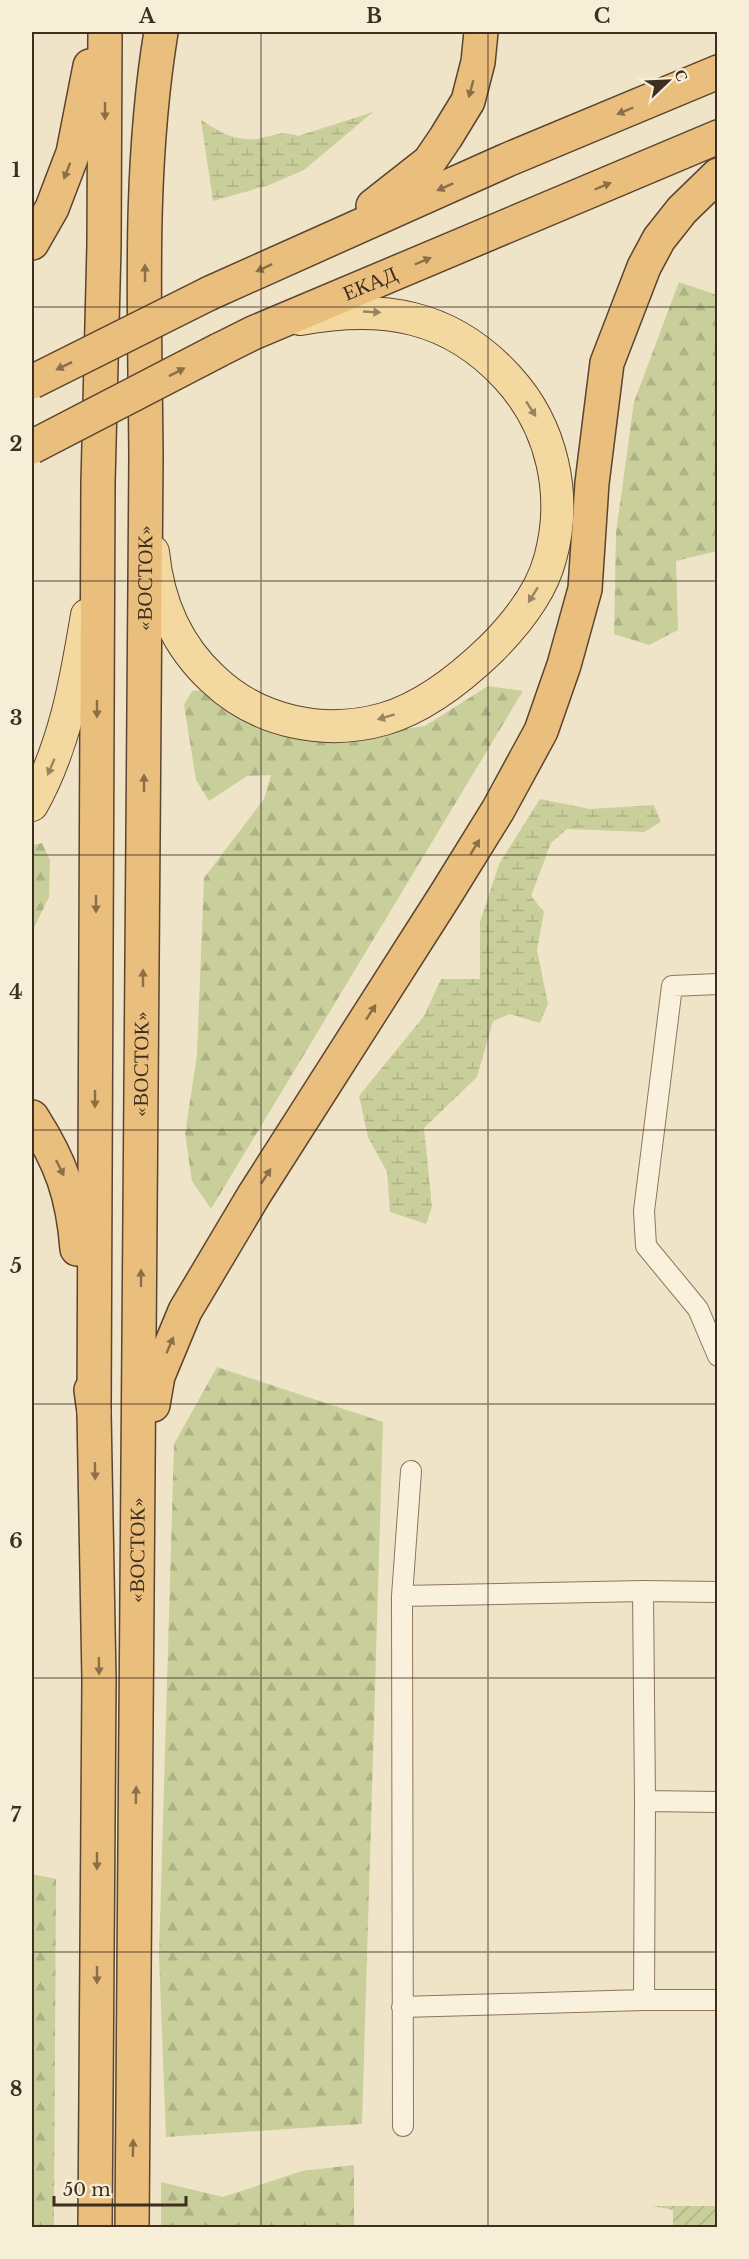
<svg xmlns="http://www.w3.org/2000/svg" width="749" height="2259" font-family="'Libre Baskerville',serif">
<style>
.forest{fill:url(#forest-firs)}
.wetland{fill:url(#wetland-marsh)}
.garden{fill:url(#garden-furrows)}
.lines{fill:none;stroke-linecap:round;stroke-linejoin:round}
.minor-casing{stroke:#8d765c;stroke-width:22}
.primary-casing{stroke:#5b4430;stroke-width:34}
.trunk-casing{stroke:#5b4430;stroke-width:36}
.minor{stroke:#faf1dc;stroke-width:20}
.primary{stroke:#f3d9a0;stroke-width:32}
.trunk{stroke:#eabe7c;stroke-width:33}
.trunk-bridge-casing{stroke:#5b4430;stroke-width:36;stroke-linecap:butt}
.trunk-bridge{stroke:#eabe7c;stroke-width:33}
.oneway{fill:#8b6f49}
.oneway2{fill:#988460}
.grid{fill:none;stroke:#3d2e20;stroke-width:1.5;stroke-opacity:0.55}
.labels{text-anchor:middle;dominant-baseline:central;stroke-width:5;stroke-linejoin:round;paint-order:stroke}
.street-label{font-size:21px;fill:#3d2e20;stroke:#f7eed8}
.neatline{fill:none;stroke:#3d2e20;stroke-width:2}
.grid-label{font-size:20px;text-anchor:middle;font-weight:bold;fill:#3d2e20}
</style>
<defs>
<pattern id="forest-firs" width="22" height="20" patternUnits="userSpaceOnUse" patternTransform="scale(1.5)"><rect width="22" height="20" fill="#c9cf9b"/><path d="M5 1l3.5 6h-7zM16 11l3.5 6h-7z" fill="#aeb285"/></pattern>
<pattern id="wetland-marsh" width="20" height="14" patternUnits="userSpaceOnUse" patternTransform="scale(1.5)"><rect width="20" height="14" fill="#c9cf9b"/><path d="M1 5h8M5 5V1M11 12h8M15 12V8" fill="none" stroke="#aeb285"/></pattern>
<pattern id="garden-furrows" width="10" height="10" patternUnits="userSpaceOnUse" patternTransform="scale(1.5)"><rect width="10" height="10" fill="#c9cf9b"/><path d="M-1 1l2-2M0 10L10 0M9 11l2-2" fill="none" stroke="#aeb285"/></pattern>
</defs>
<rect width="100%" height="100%" fill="#f0e4c8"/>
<path class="forest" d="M 679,282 L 717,295 L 717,551 L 676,561 L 678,630 L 649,645 L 614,634 L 616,533 L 634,402 Z
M 488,686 L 523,691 L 211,1209 L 192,1181 L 185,1133 L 197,1055 L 204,878 L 264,799 L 271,775 L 247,776 L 209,801 L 196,780 L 184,705 L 192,691 L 211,689 L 223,707 L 314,742 L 425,726 Z
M 42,843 L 50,860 L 49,897 L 32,932 L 32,845 Z
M 217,1367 L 383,1422 L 362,2124 L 166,2137 L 159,1956 L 174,1444 Z
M 32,1874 L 56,1879 L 54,2227 L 32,2227 Z
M 354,2165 L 354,2227 L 161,2227 L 161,2182 L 223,2197 L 302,2171 Z"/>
<path class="wetland" d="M 373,112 L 304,170 L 269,185 L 213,201 L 201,120 C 218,131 234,141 255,139 C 273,137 280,129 298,136 Z
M 540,799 L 590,809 L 654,805 L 661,822 L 644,832 L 567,829 L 551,843 L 531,896 L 544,912 L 537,950 L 548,1004 L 540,1023 L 510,1014 L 493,1021 L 477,1077 L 424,1128 L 432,1207 L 426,1224 L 390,1212 L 387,1172 L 368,1137 L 359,1096 L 424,1016 L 441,979 L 480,979 L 480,922 L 499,864 Z"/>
<path class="garden" d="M 652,2206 L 717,2206 L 717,2227 L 673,2227 L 673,2210 Z"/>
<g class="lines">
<g class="minor-casing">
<path id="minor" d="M 718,984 L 672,986 L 644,1211 L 646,1246 L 698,1309 L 718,1356
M 643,1591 L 645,1801 L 644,2000
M 402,1596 L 643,1591 L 718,1592
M 645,1801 L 718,1802
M 402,2007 L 644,2000 L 718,2000
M 403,2126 L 402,1596 L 411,1471"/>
</g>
<g class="primary-casing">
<path id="primary" d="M 153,552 C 158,602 176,645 213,679 C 258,722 324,736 384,719 C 425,707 461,678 491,649 C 515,625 541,593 550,559 C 568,495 552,426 508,378 C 450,314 381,304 300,319
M 32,805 C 65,746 76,681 87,615"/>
</g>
<g class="trunk-casing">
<g id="trunk">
<path d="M 373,206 L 429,162 L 446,137 L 468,101 L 478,62 L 481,32"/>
<path d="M 32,243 L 52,208 L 73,153 L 90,66"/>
<path d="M 210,293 L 507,160 L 718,72"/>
<path id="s1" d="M 219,350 L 253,333 L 718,137"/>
<path d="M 32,1117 C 61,1162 73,1196 77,1249"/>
<path d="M 91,1390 L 94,1412 L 99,1680 L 95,2228"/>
<path d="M 153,1405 L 158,1376 L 185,1311 L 254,1195 L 446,894 L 498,810 L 541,731 L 564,665 L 585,589 L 592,483 L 607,363 L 644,267 L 659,239 L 682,210 L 718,175"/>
<path d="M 94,1412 L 98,483 L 104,245 L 105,32"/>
<path id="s2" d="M 132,2228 L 146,457 C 145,315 138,172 161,32"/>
</g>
</g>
<use href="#minor" class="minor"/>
<use href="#primary" class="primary"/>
<use href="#trunk" class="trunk"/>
<g class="trunk-bridge-casing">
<path id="trunk-bridge" d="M 32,382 L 210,293
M 32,447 L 219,350"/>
</g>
<use href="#trunk-bridge" class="trunk-bridge"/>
</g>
<defs><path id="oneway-solid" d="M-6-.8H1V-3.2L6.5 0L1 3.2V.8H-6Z" transform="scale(1.5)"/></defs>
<g class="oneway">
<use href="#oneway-solid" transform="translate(471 89) rotate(105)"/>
<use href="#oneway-solid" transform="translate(105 111) rotate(90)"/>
<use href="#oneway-solid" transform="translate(625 111) rotate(157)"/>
<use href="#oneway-solid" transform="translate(67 171) rotate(111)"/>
<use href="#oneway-solid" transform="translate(603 186) rotate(-23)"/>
<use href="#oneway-solid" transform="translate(445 187) rotate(156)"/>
<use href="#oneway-solid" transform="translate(423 261) rotate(-23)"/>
<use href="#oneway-solid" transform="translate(264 268) rotate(155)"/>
<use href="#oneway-solid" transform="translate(145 273) rotate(-90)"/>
<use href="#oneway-solid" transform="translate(64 366) rotate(154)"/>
<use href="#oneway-solid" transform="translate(177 372) rotate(-27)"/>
<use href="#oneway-solid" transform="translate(97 709) rotate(90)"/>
<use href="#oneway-solid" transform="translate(144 783) rotate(-90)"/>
<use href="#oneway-solid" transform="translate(475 847) rotate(-59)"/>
<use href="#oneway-solid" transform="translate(96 904) rotate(90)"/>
<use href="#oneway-solid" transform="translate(143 978) rotate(-90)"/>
<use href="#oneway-solid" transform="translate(371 1012) rotate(-57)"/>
<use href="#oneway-solid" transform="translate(95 1099) rotate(90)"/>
<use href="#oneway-solid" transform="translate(60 1168) rotate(64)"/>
<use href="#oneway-solid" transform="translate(266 1176) rotate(-57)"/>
<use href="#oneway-solid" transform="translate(141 1278) rotate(-90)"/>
<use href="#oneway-solid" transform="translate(170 1345) rotate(-67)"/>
<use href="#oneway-solid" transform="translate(95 1471) rotate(89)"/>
<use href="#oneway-solid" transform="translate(99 1666) rotate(89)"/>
<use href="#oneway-solid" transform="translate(136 1795) rotate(-89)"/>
<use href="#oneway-solid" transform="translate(97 1861) rotate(90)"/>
<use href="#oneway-solid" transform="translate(97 1975) rotate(90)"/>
<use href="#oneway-solid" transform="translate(133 2148) rotate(-89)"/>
</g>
<g class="oneway2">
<use href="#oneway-solid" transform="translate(372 312) rotate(3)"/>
<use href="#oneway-solid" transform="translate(531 409) rotate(57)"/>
<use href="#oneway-solid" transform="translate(533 595) rotate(122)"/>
<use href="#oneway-solid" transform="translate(386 717) rotate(163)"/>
<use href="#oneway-solid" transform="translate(51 767) rotate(113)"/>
</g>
<path class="grid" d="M 261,32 L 261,2228M 488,32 L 488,2228M 32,307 L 718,307M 32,581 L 718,581M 32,855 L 718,855M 32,1130 L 718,1130M 32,1404 L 718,1404M 32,1678 L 718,1678M 32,1952 L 718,1952"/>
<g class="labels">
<g class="street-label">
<text stroke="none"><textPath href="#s1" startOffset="165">ЕКАД</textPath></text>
<text stroke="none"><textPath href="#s2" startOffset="1650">«ВОСТОК»</textPath></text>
<text stroke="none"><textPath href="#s2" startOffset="1164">«ВОСТОК»</textPath></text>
<text stroke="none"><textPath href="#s2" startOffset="678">«ВОСТОК»</textPath></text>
</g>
</g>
<rect width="749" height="2259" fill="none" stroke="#f7eed8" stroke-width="66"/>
<g transform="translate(668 81) rotate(67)" stroke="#f7eed8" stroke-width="4.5" paint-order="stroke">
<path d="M0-4.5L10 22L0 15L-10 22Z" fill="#3d2e20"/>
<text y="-9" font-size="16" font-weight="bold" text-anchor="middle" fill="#3d2e20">С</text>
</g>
<path d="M54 2196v9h132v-9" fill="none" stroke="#3d2e20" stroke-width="3"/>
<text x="63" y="2196" font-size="18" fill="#3d2e20" stroke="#f7eed8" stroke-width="4.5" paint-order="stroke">50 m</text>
<rect x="33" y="33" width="683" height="2193" class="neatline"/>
<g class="grid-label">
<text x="147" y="23">A</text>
<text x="374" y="23">B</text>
<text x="602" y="23">C</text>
<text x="16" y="177">1</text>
<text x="16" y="451">2</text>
<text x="16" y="725">3</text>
<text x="16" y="999">4</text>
<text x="16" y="1273">5</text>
<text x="16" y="1548">6</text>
<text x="16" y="1822">7</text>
<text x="16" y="2096">8</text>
</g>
</svg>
